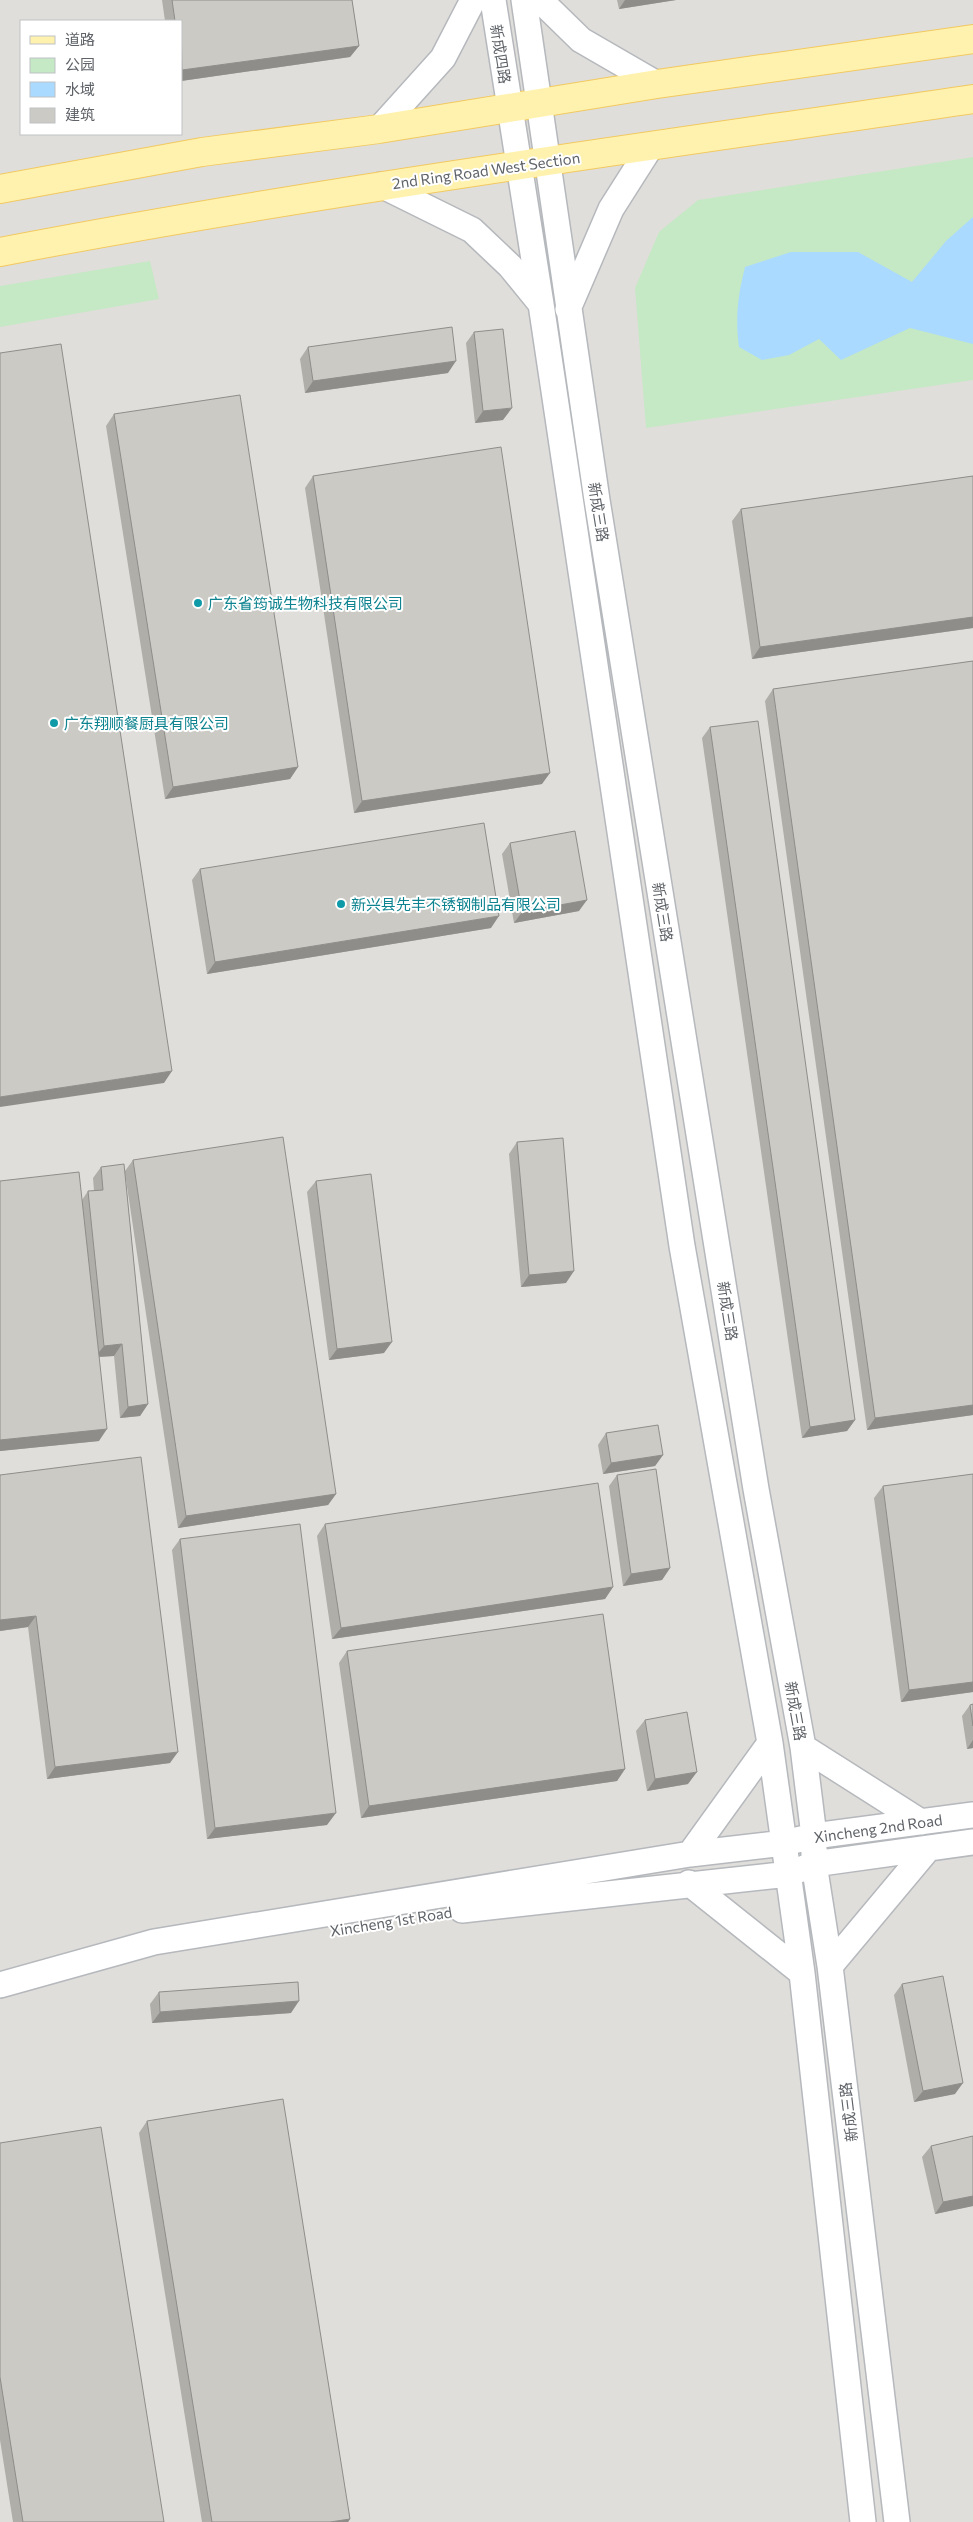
<svg xmlns="http://www.w3.org/2000/svg" width="973" height="2522" font-family="Commissioner,'Noto Sans SC',sans-serif">
<style>
.industrial{fill:#e0deda;fill-rule:evenodd}
.green{fill:#c5e8c5}
.water{fill:#aadaff}
.lines{fill:none;stroke-linecap:round;stroke-linejoin:round}
.minor-casing{stroke:#b5b8bc;stroke-width:28}
.major-casing{stroke:#f2c960;stroke-width:30}
.minor{stroke:#fff;stroke-width:25}
.major{stroke:#fff2af;stroke-width:28}
.wall{fill:#afaea9}
.shaded-wall{fill:#8f8d8a}
.building{fill:#cccac5;stroke:#8f8d8a}
.culture-dot{fill:#0f9aa8;stroke:#fff;stroke-width:2}
.labels{text-anchor:middle;dominant-baseline:central;stroke-width:4;stroke-linejoin:round;paint-order:stroke}
.street-label{font-size:15px;fill:#5f6368;stroke:#fff}
.culture-label{font-size:15px;fill:#0d838f;stroke:#fff;text-anchor:start}
</style>
<rect width="100%" height="100%" fill="#f1efe8"/>
<path class="industrial" d="M 0,0 L 973,0 L 973,2522 L 0,2522 ZM 21,21 L 181,21 L 181,134 L 21,134 Z"/>
<path class="green" d="M 973,157 L 973,380 L 646,428 L 635,288 L 659,232 L 698,200 Z
M 150,261 L 159,299 L 0,327 L 0,286 Z"/>
<path class="water" d="M 973,217 L 973,344 L 910,328 L 841,360 L 819,339 L 789,355 L 762,360 L 739,347 C 735,318 738,295 745,267 L 791,252 L 858,252 L 912,282 L 946,241 Z"/>
<g class="lines">
<g class="minor-casing">
<path id="minor" d="M 493,0 L 541,304 L 682,1246 L 770,1743 L 802,1973 L 863,2522
M 524,0 L 597,500 L 756,1489 L 803,1747 L 814,1836 L 814,1864 L 830,1966 L 897,2522
M 540,0 L 581,40 L 657,84
M 379,129 L 443,58 L 473,0
M 381,185 L 472,230 L 510,266 L 541,304
M 568,309 L 611,209 L 651,146
M 803,1747 L 921,1822
M 690,1854 L 770,1743
M 689,1883 L 802,1973
M 462,1910 L 789,1874 L 814,1864 L 973,1842
M 830,1966 L 927,1850
M 0,1985 L 154,1942 L 690,1854 L 784,1843 L 814,1836 L 973,1815"/>
</g>
<g class="major-casing">
<path id="major" d="M 0,189 L 202,152 L 379,129 L 657,84 L 973,39
M 0,252 C 323,190 648,147 973,99"/>
</g>
<use href="#minor" class="minor"/>
<use href="#major" class="major"/>
</g>
<path class="wall" d="M 162,0 L 352,0 L 359,46 L 350,57 L 181,81 L 181,21 L 165,21 Z
M 617,0 L 676,0 L 619,9 Z
M 474,332 L 503,420 L 475,423 L 466,343 Z
M 308,347 L 448,373 L 305,393 L 300,359 Z
M 114,414 L 298,767 L 290,779 L 165,799 L 106,426 Z
M 313,476 L 542,784 L 354,813 L 305,488 Z
M 973,476 L 973,628 L 752,659 L 732,521 L 741,509 Z
M 973,661 L 973,1415 L 867,1430 L 765,701 L 773,689 Z
M 710,727 L 855,1420 L 847,1431 L 802,1438 L 702,738 Z
M 510,843 L 579,911 L 514,923 L 502,854 Z
M 200,869 L 491,928 L 207,974 L 192,880 Z
M 517,1142 L 566,1283 L 521,1287 L 509,1154 Z
M 133,1160 L 336,1494 L 328,1505 L 178,1528 L 125,1173 L 148,1404 L 140,1416 L 120,1418 L 114,1356 L 99,1357 L 99,1441 L 0,1451 L 0,1181 L 82,1200 L 88,1191 L 94,1191 L 93,1178 L 101,1167 L 125,1171 Z
M 316,1181 L 384,1353 L 329,1360 L 307,1192 Z
M 606,1433 L 663,1455 L 655,1466 L 603,1474 L 598,1445 Z
M 973,1474 L 973,1692 L 901,1702 L 874,1498 L 883,1486 Z
M 0,1475 L 170,1763 L 47,1779 L 28,1627 L 0,1631 Z
M 617,1475 L 670,1568 L 662,1580 L 623,1586 L 609,1486 Z
M 325,1524 L 613,1587 L 605,1599 L 332,1639 L 317,1536 Z
M 180,1539 L 327,1825 L 207,1839 L 172,1550 Z
M 347,1651 L 625,1769 L 617,1781 L 361,1818 L 339,1663 Z
M 973,1704 L 973,1748 L 967,1749 L 962,1716 L 970,1705 Z
M 645,1720 L 688,1784 L 647,1791 L 636,1731 Z
M 902,1984 L 955,2094 L 914,2102 L 894,1995 Z
M 159,1992 L 291,2013 L 152,2023 L 150,2004 Z
M 147,2121 L 350,2519 L 348,2522 L 202,2522 L 139,2133 Z
M 973,2136 L 973,2206 L 935,2214 L 922,2157 L 931,2146 Z
M 0,2143 L 164,2522 L 13,2522 L 0,2440 Z"/>
<path class="shaded-wall" d="M 625,0 L 676,0 L 619,9 Z
M 359,46 L 350,57 L 181,81 L 182,70 Z
M 456,361 L 448,373 L 305,393 L 313,381 Z
M 512,408 L 503,420 L 475,423 L 483,411 Z
M 973,617 L 973,628 L 752,659 L 760,647 Z
M 298,767 L 290,779 L 165,799 L 173,787 Z
M 550,773 L 542,784 L 354,813 L 362,801 Z
M 587,900 L 579,911 L 514,923 L 522,912 Z
M 499,916 L 491,928 L 207,974 L 215,962 Z
M 172,1071 L 164,1083 L 0,1107 L 0,1097 Z
M 574,1271 L 566,1283 L 521,1287 L 529,1275 Z
M 392,1342 L 384,1353 L 329,1360 L 337,1349 Z
M 122,1344 L 114,1356 L 95,1357 L 104,1346 Z
M 148,1404 L 140,1416 L 120,1418 L 128,1407 Z
M 973,1405 L 973,1415 L 867,1430 L 875,1418 Z
M 855,1420 L 847,1431 L 802,1438 L 810,1427 Z
M 107,1429 L 99,1441 L 0,1451 L 0,1440 Z
M 663,1455 L 655,1466 L 603,1474 L 611,1463 Z
M 336,1494 L 328,1505 L 178,1528 L 186,1516 Z
M 670,1568 L 662,1580 L 623,1586 L 631,1574 Z
M 613,1587 L 605,1599 L 332,1639 L 341,1628 Z
M 36,1616 L 28,1627 L 0,1631 L 0,1620 Z
M 973,1682 L 973,1692 L 901,1702 L 909,1690 Z
M 973,1740 L 973,1748 L 967,1749 Z
M 178,1752 L 170,1763 L 47,1779 L 55,1767 Z
M 625,1769 L 617,1781 L 361,1818 L 369,1806 Z
M 697,1772 L 688,1784 L 647,1791 L 655,1779 Z
M 336,1813 L 327,1825 L 207,1839 L 215,1828 Z
M 299,2001 L 291,2013 L 152,2023 L 160,2012 Z
M 963,2083 L 955,2094 L 914,2102 L 923,2091 Z
M 973,2196 L 973,2206 L 935,2214 L 943,2202 Z
M 350,2519 L 348,2522 L 330,2522 Z"/>
<path class="building" d="M 172,0 L 352,0 L 359,46 L 182,70 L 181,21 L 175,21 Z
M 452,327 L 456,361 L 313,381 L 308,347 Z
M 503,329 L 512,408 L 483,411 L 474,332 Z
M 61,344 L 172,1071 L 0,1097 L 0,353 Z
M 240,395 L 298,767 L 173,787 L 114,414 Z
M 501,447 L 550,773 L 362,801 L 313,476 Z
M 973,476 L 973,617 L 760,647 L 741,509 Z
M 973,661 L 973,1405 L 875,1418 L 773,689 Z
M 758,721 L 855,1420 L 810,1427 L 710,727 Z
M 484,823 L 499,916 L 215,962 L 200,869 Z
M 575,831 L 587,900 L 522,912 L 510,843 Z
M 283,1137 L 336,1494 L 186,1516 L 133,1160 Z
M 563,1138 L 574,1271 L 529,1275 L 517,1142 Z
M 124,1164 L 148,1404 L 128,1407 L 122,1344 L 104,1346 L 88,1191 L 103,1190 L 101,1167 Z
M 79,1172 L 107,1429 L 0,1440 L 0,1181 Z
M 371,1174 L 392,1342 L 337,1349 L 316,1181 Z
M 658,1425 L 663,1455 L 611,1463 L 606,1433 Z
M 141,1457 L 178,1752 L 55,1767 L 36,1616 L 0,1620 L 0,1475 Z
M 656,1469 L 670,1568 L 631,1574 L 617,1475 Z
M 973,1474 L 973,1682 L 909,1690 L 883,1486 Z
M 598,1483 L 613,1587 L 341,1628 L 325,1524 Z
M 300,1524 L 336,1813 L 215,1828 L 180,1539 Z
M 603,1614 L 625,1769 L 369,1806 L 347,1651 Z
M 973,1704 L 973,1726 L 970,1705 Z
M 687,1712 L 697,1772 L 655,1779 L 645,1720 Z
M 943,1976 L 963,2083 L 923,2091 L 902,1984 Z
M 298,1982 L 299,2001 L 160,2012 L 159,1992 Z
M 283,2099 L 350,2519 L 330,2522 L 212,2522 L 147,2121 Z
M 101,2127 L 164,2522 L 23,2522 L 0,2377 L 0,2143 Z
M 973,2136 L 973,2196 L 943,2202 L 931,2146 Z"/>
<g class="culture-dot">
<circle cx="198" cy="603" r="5"/>
<circle cx="54" cy="723" r="5"/>
<circle cx="341" cy="904" r="5"/>
</g>
<g class="labels">
<g class="street-label">
<text transform="translate(501 54) rotate(81)">新成四路</text>
<text transform="translate(486 170) rotate(-8)">2nd Ring Road West Section</text>
<text transform="translate(599 512) rotate(81)">新成三路</text>
<text transform="translate(663 912) rotate(81)">新成三路</text>
<text transform="translate(728 1311) rotate(81)">新成三路</text>
<text transform="translate(796 1711) rotate(80)">新成三路</text>
<text transform="translate(878 1828) rotate(-8)">Xincheng 2nd Road</text>
<text transform="translate(391 1921) rotate(-9)">Xincheng 1st Road</text>
<text transform="translate(848 2112) rotate(-97)">新成三路</text>
</g>
<g class="culture-label">
<text x="208" y="603">广东省筠诚生物科技有限公司</text>
<text x="64" y="723">广东翔顺餐厨具有限公司</text>
<text x="351" y="904">新兴县先丰不锈钢制品有限公司</text>
</g>
</g>
<rect x="20" y="20" width="162" height="115" fill="#ffffff" stroke="#bfc1c3"/>
<rect x="30" y="36" width="25" height="8" fill="#fff2af" stroke="#bfc1c3"/>
<text x="65" y="45" font-size="15" fill="#5f6368">道路</text>
<rect x="30" y="58" width="25" height="15" fill="#c5e8c5" stroke="#bfc1c3"/>
<text x="65" y="70" font-size="15" fill="#5f6368">公园</text>
<rect x="30" y="82" width="25" height="15" fill="#aadaff" stroke="#bfc1c3"/>
<text x="65" y="95" font-size="15" fill="#5f6368">水域</text>
<rect x="30" y="108" width="25" height="15" fill="#cccac5" stroke="#bfc1c3"/>
<text x="65" y="120" font-size="15" fill="#5f6368">建筑</text>
</svg>
